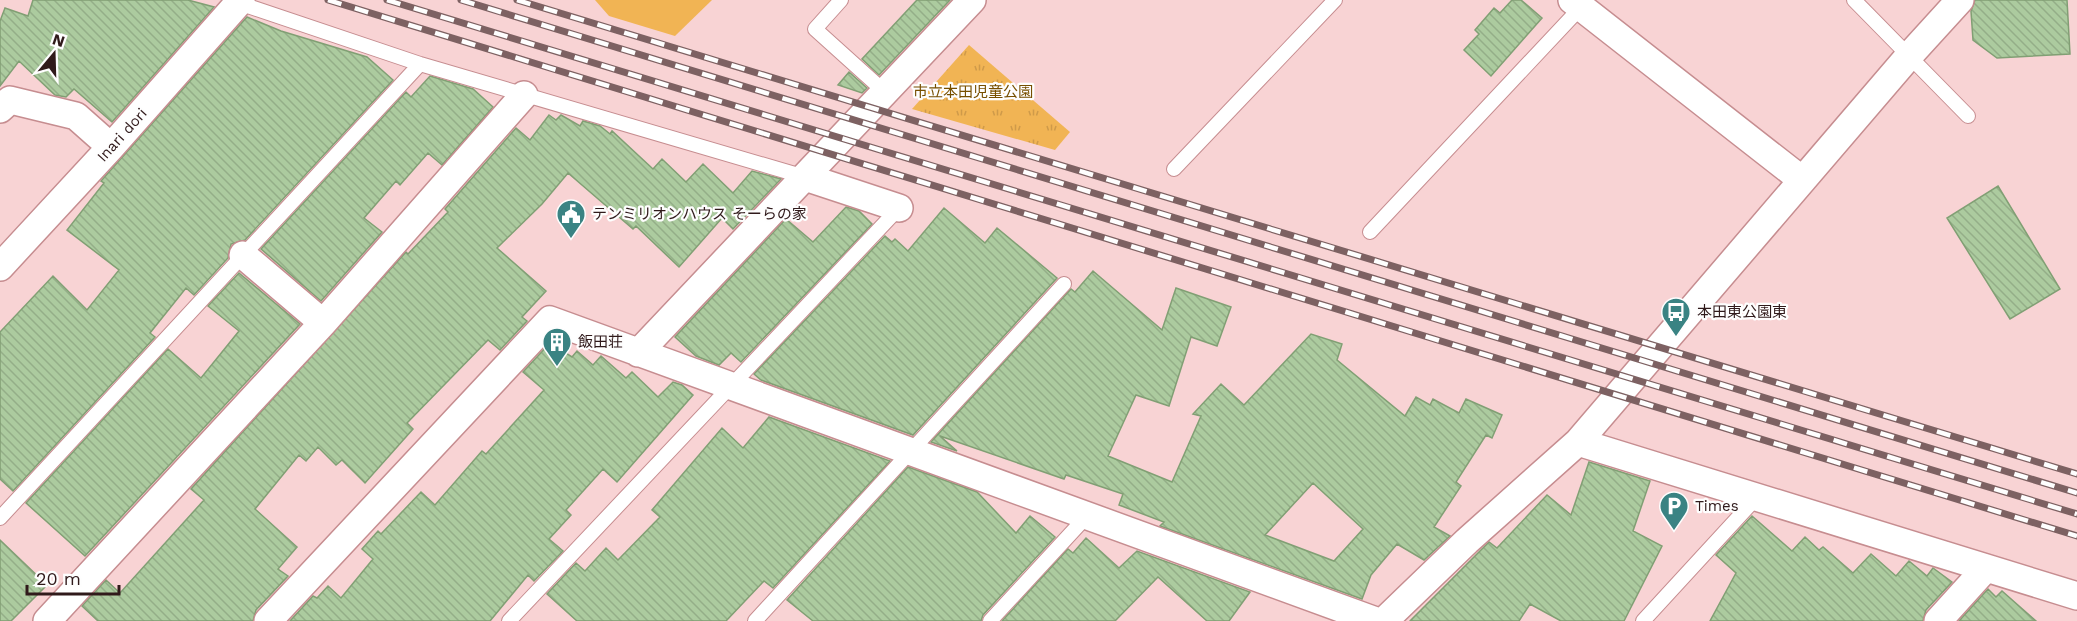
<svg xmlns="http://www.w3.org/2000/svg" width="2077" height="621" font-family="'Work Sans','Noto Sans JP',sans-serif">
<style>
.park{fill:url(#park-tufts)}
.pitch{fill:#f1b454}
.building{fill:url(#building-back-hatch);stroke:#819f74;stroke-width:1.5;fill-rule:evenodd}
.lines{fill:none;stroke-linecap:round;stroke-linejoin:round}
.lane-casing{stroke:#c68d90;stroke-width:16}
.street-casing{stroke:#c68d90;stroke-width:30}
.lane{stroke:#fff;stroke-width:14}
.street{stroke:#fff;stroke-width:27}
.rail-casing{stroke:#7d6162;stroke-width:7}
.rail{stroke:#fefefe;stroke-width:4.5;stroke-dasharray:14;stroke-linecap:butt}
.labels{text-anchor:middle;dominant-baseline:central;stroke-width:4.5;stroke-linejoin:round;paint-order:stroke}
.park-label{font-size:15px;fill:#774f00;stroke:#fefefe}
.street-label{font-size:15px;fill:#301a1b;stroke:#fefefe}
.poi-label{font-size:15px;fill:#301a1b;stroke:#fefefe;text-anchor:start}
</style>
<defs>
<pattern id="park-tufts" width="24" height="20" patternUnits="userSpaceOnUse" patternTransform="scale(1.5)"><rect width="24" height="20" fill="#f1b454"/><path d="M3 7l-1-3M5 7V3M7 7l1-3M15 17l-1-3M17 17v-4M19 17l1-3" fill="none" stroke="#cf9a49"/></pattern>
<pattern id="building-back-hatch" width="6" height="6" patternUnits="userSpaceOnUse" patternTransform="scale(1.5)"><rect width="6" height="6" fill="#accb9f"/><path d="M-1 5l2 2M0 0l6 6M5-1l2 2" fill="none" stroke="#94ae88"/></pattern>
</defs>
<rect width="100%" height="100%" fill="#f8d3d4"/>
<path class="park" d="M 969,45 L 1070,132 L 1055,150 L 912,109 Z"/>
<path class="pitch" d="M 595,0 L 712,0 L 675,36 L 609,16 Z"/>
<path class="building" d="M 33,0 L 188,0 L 214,7 L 112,122 L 74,89 L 66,97 L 55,95 L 19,61 L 0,86 L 0,21 L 5,8 L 28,16 Z
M 917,0 L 950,0 L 879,75 L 862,59 Z
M 1512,0 L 1521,0 L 1542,18 L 1491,76 L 1464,50 L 1479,34 L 1475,30 L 1494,8 L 1500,13 Z
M 1975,0 L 2067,0 L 2070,54 L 1997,58 L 1973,40 L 1971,11 Z
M 247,17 L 281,31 L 367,57 L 393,80 L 245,240 L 231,244 L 228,258 L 194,295 L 186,288 L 150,333 L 155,337 L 13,491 L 0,479 L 0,332 L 53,276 L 87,310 L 119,270 L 67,230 L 104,183 L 101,181 Z
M 849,72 L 867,88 L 862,93 L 838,85 Z
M 430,76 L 473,89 L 493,107 L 442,165 L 428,153 L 400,185 L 396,181 L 364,218 L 382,232 L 321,301 L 261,249 L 406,92 L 411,97 Z
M 549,115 L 556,120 L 561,115 L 580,126 L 583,121 L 600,126 L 610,134 L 612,131 L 653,169 L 662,159 L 686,182 L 703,164 L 733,193 L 752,171 L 781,179 L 733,229 L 722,218 L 679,267 L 636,226 L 633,229 L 568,173 L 542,204 L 497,248 L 546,291 L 522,317 L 527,321 L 500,350 L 488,340 L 407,423 L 413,429 L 365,483 L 342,460 L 336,465 L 318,447 L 306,461 L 299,455 L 255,509 L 297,547 L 278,569 L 288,576 L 256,610 L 253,621 L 98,621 L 82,606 L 106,580 L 120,593 L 204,500 L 191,489 L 406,252 L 408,254 L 448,212 L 445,209 L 516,128 L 530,140 Z
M 1998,186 L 2060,289 L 2010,319 L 1947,218 Z
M 846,207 L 859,211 L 872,224 L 741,362 L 731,353 L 719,365 L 696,356 L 675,337 L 786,219 L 813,242 Z
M 944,208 L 985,243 L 997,228 L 1057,278 L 913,435 L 761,380 L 754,374 L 885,236 L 892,242 L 895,239 L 908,251 Z
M 1093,271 L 1162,330 L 1176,288 L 1231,307 L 1217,346 L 1191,337 L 1169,406 L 1136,395 L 1108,456 L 1172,482 L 1201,416 L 1193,414 L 1221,384 L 1244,405 L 1311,334 L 1342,344 L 1337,360 L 1405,416 L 1416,397 L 1430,405 L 1433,399 L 1459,413 L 1466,399 L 1502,415 L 1492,438 L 1486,435 L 1456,482 L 1461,486 L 1434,527 L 1450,536 L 1424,560 L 1397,544 L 1371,575 L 1362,599 L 1160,526 L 1164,522 L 1119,505 L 1123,494 L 1066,475 L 1064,479 L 940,436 L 957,451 L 931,442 L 1071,289 L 1075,292 ZM 1313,483 L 1363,529 L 1334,561 L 1265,535 Z
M 239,273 L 300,324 L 85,556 L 26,503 L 168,349 L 201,378 L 239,331 L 208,306 Z
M 550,343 L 572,357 L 577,351 L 593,365 L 601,356 L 626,378 L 632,372 L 658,397 L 673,382 L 682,385 L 693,395 L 617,482 L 603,469 L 566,510 L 571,515 L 549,539 L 563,551 L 534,581 L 528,575 L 490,621 L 290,621 L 313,596 L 317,598 L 328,586 L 341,598 L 373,559 L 362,549 L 378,531 L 381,534 L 421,492 L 435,505 L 482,451 L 486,454 L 544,390 L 523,372 Z
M 769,417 L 890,461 L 773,588 L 764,581 L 726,621 L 577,621 L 547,594 L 576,563 L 585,571 L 606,548 L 618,560 L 660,517 L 652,510 L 722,428 L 743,448 Z
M 1589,462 L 1650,481 L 1633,531 L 1662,546 L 1624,621 L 1561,621 L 1530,604 L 1519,621 L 1410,621 L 1489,542 L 1497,548 L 1547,495 L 1571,515 Z
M 908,467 L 977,492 L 1016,533 L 1030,516 L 1055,537 L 983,615 L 981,621 L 813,621 L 787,600 Z
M 1752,516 L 1792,551 L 1805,537 L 1819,550 L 1823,547 L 1853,573 L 1871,554 L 1896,576 L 1909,561 L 1927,576 L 1933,568 L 1952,582 L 1926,610 L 1923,621 L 1710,621 L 1736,573 L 1716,555 Z
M 1086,538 L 1119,568 L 1137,551 L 1250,592 L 1229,621 L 1207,621 L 1158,577 L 1115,621 L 1002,621 L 1068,549 L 1073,553 Z
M 0,540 L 47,585 L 11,621 L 0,621 Z
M 1988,589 L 1996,597 L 2002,591 L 2036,621 L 1959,621 Z"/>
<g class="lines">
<g class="lane-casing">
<path id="lane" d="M 841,0 L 815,29 L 886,93
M 1854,0 L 1968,116
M 236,2 L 420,64 L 805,177
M 1174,169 L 1335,0
M 1370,232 L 1584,4
M 0,518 L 420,64
M 509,621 L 899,208
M 755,621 L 1064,284
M 990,621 L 1086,517
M 1643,621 L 1757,497"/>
</g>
<g class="street-casing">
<path id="street" d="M 1572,0 L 1802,180
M 0,109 L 10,100 L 76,116 L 111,147
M 805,177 L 899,208
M 243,255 L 323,323
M 0,267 L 111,147 L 241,0
M 638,353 L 972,0
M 1578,442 L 2077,596
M 47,621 L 323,323 L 524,95
M 268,621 L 550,320 L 1376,621
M 1384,621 L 1467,541 L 1578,442 L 1908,57 L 1960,0
M 1938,621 L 1986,568"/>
</g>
<use href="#lane" class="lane"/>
<use href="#street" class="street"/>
<g class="rail-casing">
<path id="rail" d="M 328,0 L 2077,536
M 387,0 L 2077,514
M 461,0 L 2077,493
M 517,0 L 2077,474"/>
</g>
<use href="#rail" class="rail"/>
</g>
<defs>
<g id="civic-pin" transform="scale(1.5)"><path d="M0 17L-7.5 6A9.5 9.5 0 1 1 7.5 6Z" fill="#3a8383" stroke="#fefefe"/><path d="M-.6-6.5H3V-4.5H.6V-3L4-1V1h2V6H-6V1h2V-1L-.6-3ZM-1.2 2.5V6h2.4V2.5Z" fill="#fff"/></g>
<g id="bus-pin" transform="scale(1.5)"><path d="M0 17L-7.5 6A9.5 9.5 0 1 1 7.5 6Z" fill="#3a8383" stroke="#fefefe"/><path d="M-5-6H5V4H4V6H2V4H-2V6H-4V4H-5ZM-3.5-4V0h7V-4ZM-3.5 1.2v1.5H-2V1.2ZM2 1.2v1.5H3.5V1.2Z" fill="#fff"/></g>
<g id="building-pin" transform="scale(1.5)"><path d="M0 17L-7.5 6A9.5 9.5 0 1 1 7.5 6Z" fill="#3a8383" stroke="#fefefe"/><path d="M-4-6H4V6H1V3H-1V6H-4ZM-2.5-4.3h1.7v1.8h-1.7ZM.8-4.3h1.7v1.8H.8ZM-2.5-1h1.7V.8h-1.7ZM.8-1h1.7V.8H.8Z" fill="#fff"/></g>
<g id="parking-pin" transform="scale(1.5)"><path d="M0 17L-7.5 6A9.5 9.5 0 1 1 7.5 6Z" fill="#3a8383" stroke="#fefefe"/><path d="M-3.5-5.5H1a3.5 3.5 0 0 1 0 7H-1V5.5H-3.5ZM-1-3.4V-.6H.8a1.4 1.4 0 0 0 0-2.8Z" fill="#fff"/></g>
</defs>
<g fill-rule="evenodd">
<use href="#civic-pin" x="571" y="214"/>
<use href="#bus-pin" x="1676" y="312"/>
<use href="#building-pin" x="557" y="342"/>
<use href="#parking-pin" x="1674" y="506"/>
</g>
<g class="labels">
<g class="park-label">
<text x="973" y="92">市立本田児童公園</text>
</g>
<g class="street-label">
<text transform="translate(122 135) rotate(-48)">Inari dori</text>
</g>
<g class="poi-label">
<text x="592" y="214">テンミリオンハウス そーらの家</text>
<text x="1697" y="312">本田東公園東</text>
<text x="578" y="342">飯田荘</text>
<text x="1695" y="506">Times</text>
</g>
</g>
<g transform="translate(54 54) rotate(19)" stroke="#fefefe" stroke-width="4.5" paint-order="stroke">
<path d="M0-4.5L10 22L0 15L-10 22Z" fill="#301a1b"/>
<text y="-9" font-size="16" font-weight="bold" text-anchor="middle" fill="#301a1b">N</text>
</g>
<path d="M27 585v9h92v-9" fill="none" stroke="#301a1b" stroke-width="3"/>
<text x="36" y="585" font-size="18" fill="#301a1b" stroke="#fefefe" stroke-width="4.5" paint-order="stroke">20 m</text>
</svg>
